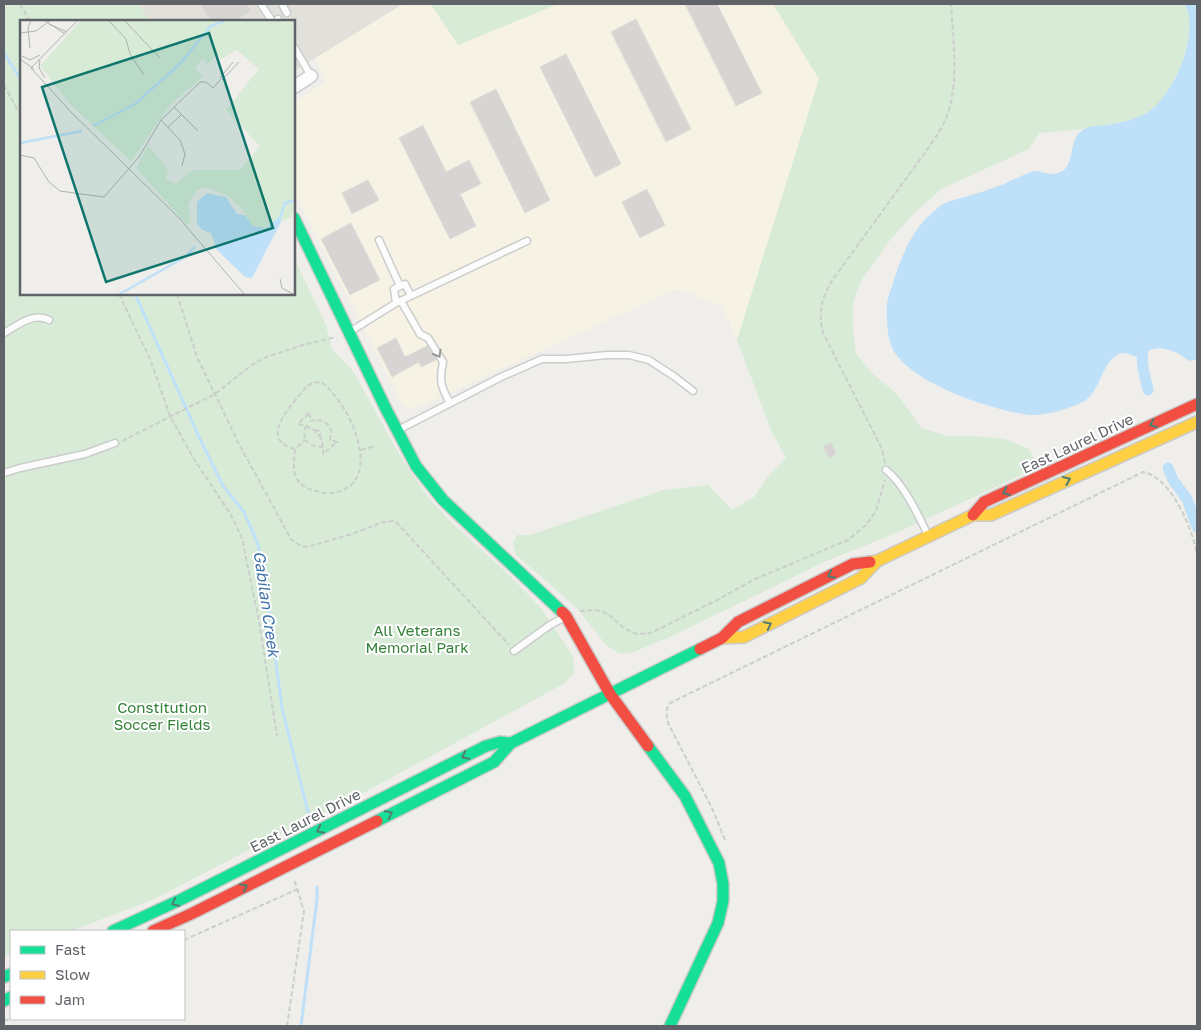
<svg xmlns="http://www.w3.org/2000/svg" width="1201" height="1030" font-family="'Golos Text',sans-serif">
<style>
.commercial{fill:#f7f3e4}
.education{fill:#e2e0da}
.green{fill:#d8ebd6}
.water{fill:#bfe0f9}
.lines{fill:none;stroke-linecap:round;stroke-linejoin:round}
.stream{stroke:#bfe0f9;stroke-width:3}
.canal{stroke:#bfe0f9;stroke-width:11}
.building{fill:#d6d5d3;stroke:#deddd9}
.lane-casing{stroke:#cbcccc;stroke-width:9}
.street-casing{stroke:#cbcccc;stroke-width:15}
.fast-casing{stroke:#cacacb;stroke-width:14}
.slow-casing{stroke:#cacacb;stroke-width:14}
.jam-casing{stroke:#cacacb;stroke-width:14}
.path{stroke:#cacfcc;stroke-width:2;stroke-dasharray:5 2.5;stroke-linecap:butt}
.lane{stroke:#fdfcfc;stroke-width:6}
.street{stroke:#fdfcfc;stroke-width:12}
.fast{stroke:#16e098;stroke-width:11}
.slow{stroke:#ffcf43;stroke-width:11}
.jam{stroke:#f24e42;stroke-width:11}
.oneway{stroke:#96999c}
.oneway2{stroke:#507c72}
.labels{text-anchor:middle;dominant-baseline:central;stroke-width:4;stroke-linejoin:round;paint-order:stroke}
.street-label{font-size:15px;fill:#5f6368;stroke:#fff}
.park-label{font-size:15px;fill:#348238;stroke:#fff}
.water-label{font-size:16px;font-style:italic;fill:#4174aa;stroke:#fff}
.inset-river{fill:none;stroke:#bfe0f9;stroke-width:2.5}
.inset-road{fill:none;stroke:#b1b2b2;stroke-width:1}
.view{fill:#0f766e;fill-opacity:0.15;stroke:#0f766e;stroke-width:2.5}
.inset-edge{fill:none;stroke:#5f6368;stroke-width:2.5}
</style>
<rect width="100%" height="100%" fill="#efeeea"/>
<path class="commercial" d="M 403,4 L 430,4 L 458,45 L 558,4 L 773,4 L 819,79 L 737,340 L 722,305 L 676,289 L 414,409 L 403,405 L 294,192 L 294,102 L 325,82 L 315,58 Z"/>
<path class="education" d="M 139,4 L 403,4 L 294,71 L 294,21 L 149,21 Z"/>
<path class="green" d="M 4,4 L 139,4 L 149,21 L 21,21 L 21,294 L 294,294 L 294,258 L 326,325 L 332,349 L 353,371 L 403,461 L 428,497 L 454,525 L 507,573 L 541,608 L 573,656 L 574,673 L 565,683 L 367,791 L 288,830 L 152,900 L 71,931 L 11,931 L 11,954 L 4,957 L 4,316 L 34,299 L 4,315 Z
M 431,4 L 558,4 L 458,45 Z
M 773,4 L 1185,4 C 1194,20 1189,39 1184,56 C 1179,73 1169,92 1157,106 C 1137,127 1067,130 1039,133 L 1029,149 L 943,188 L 915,212 L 890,240 L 862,279 L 853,303 L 853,330 L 856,354 L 872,373 L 897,394 L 921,428 L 947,436 L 974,436 L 1005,439 L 1029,449 L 1039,467 L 896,533 L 824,562 L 672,636 L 634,652 L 620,654 L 607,646 L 576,607 L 516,555 L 513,543 L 517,535 L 530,535 L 663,490 L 708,485 L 732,510 L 754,497 L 769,475 L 786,458 L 771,430 L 737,340 L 819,79 Z"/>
<path class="water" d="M 1185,4 L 1197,4 L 1197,359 L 1189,361 C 1181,354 1165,346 1153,349 C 1148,350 1144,355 1138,357 C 1131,356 1126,351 1119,354 C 1106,360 1101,380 1094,391 C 1092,394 1088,398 1086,400 C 1074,408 1044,416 1030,415 C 994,411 904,382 891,345 C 887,333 886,316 887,304 C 888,295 893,285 895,276 C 903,253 913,229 932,213 C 936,210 940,205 945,203 C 951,200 958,199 965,197 C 978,193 991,189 1004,184 C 1014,180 1024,174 1034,171 C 1041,170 1049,176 1058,173 C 1076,168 1068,142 1080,132 C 1088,125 1098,126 1107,125 C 1119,123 1132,120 1143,115 C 1172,101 1201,34 1185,4 Z"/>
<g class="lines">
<path class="stream" d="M 4,53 L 21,80
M 135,294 L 199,437 L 223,486 L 244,512 L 258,544 L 269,611 L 282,708 L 310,820
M 301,1026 L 317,899 L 317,887"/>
<path class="canal" d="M 1146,342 C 1138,357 1145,375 1148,390
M 1168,468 L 1173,480 L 1187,499 L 1197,527"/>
</g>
<path class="building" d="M 200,4 L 247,4 L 251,11 L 240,18 L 242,21 L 211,21 Z
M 685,4 L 717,4 L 762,93 L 736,106 Z
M 636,19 L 691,129 L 666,142 L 611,32 Z
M 566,54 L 621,164 L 595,177 L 540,67 Z
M 496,89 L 550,200 L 525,213 L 470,102 Z
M 423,125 L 446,172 L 469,160 L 481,184 L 460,194 L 476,226 L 450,239 L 399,138 Z
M 368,180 L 379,200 L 352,214 L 342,193 Z
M 647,189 L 665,225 L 640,238 L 622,202 Z
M 351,223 L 380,280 L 350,295 L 321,239 Z
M 396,338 L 405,357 L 427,346 L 436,360 L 421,367 L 419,362 L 392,377 L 377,348 Z
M 831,442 L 836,454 L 829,458 L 823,447 Z"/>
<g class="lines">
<g class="lane-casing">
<path id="lane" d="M 261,4 L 272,21
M 282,4 L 287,13
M 278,19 L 279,21
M 294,47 L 311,76
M 379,240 L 400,286
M 401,301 L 420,334 L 428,338 L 443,362 C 439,381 441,387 450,403
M 396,303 L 394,289 L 405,284 L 411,296
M 351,331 L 396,303 L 527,241
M 4,333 C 18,325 33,312 49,320
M 398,430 L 501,377 L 542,359 L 566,359 L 607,355 L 629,355 L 649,360 L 675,377 L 693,391
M 886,470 C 904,484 918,515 928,535
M 4,473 L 20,468 L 85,454 L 115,443
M 514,651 L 550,625 L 565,617"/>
</g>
<g class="street-casing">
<path id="street" d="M 294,87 L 311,76"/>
</g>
<g class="fast-casing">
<path id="fast" d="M 294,218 L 386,409 L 416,466 L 443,500 L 562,612
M 648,746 L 685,796 L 719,863 L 723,884 L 723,901 L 718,923 L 670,1026
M 377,821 L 494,762 L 511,743 L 700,649
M 113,931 L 182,899 L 486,746 L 500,742 L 511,743
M 4,977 L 11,974
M 4,1001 L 11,997"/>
</g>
<g class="slow-casing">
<path id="slow" d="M 870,562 L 877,561 L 973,515 L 991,515 L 1197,422
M 722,638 L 744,637 L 861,578 L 877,561"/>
</g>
<g class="jam-casing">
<path id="jam" d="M 973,515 L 984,502 L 1197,404
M 562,612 L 566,616 L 610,694 L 648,746
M 700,649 L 722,638 L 738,622 L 853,564 L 870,562
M 153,931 L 191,914 L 377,821"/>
</g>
<path class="path" d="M 20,4 L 30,21
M 4,85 L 21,116
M 119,294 L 150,359 L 170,416 L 194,459 L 231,515 L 242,538 L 259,621 L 277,736
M 177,294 L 197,357 L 238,442 L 291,539 L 301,546 L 307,547 L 352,534 L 383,522 L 394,521 L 398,524 L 509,645
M 309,413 L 311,421 C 320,419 327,421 331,430 L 330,440 L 337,442 L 323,454 L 323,447 L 314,446 L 305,440 L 304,431 L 306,426 L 298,424 Z
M 306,426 L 316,431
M315.5 433a2.5 2.5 0 1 1 5 0a2.5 2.5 0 1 1-5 0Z
M 320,435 L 323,447
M 122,441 L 215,394 L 253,364 L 269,356 L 303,345 L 336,337
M 295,449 C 255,439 295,402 307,386 C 312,383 316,381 322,383 C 327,385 331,392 335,396 C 356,420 382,487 331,493 C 326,494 320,492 316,491 C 291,485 293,470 295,449 L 305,440
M 361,450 L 375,446
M 885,463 L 882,449 L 823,333 C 818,311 821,302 831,282 L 929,147 C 936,136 944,126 948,113 C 959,79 953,39 951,4
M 580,611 L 597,610 L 608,614 L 625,629 L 637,634 L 651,633 L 721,598 L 755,579 L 848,540 L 866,525 L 876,511 L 885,480
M 725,840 L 712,808 L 668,723 L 666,711 L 670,703 L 1143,472 C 1171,477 1192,528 1197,554
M 184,940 L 298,889
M 4,1021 L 11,1018
M 287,1026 L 304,911 L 294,879"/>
<use href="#lane" class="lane"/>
<use href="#street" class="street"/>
<use href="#fast" class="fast"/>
<use href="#slow" class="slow"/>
<use href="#jam" class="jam"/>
</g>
<defs><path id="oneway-chevron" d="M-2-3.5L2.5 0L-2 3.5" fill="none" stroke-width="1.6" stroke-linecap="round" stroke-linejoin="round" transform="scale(1.25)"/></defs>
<use class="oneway" href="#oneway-chevron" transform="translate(438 354) rotate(60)"/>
<g class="oneway2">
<use href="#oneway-chevron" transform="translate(1153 424) rotate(155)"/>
<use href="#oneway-chevron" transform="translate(1067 480) rotate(-24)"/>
<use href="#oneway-chevron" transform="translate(1006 492) rotate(155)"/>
<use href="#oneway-chevron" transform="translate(831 575) rotate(153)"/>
<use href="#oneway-chevron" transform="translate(768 625) rotate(-27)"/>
<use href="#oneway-chevron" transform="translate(465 756) rotate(153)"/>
<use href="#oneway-chevron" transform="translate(389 814) rotate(-27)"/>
<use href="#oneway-chevron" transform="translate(320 830) rotate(153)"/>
<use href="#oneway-chevron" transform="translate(244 887) rotate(-27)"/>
<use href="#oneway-chevron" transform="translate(175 903) rotate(154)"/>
</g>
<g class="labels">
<g class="street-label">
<text transform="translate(1077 443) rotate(-25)">East Laurel Drive</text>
<text transform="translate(305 820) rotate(-27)">East Laurel Drive</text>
</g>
<g class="park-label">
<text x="417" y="630">All Veterans<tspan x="417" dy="17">Memorial Park</tspan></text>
<text x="162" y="707">Constitution<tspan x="162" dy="17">Soccer Fields</tspan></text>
</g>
<g class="water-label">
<text transform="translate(267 604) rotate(82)">Gabilan Creek</text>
</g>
</g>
<g transform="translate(20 20)">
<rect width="275" height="275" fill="#efeeea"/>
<path d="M 61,0 L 106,0 L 120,13 L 107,0 L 275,0 L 275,189 L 271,197 L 263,201 L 257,198 L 246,208 L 233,206 L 222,189 L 208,176 L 185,167 L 177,170 L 168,185 L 171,199 L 168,206 L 116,148 L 128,125 L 145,146 L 148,153 L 145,159 L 156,164 L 173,150 L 220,150 L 240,126 L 206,90 L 239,49 L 217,30 L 201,39 L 197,35 L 188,44 L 182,39 L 175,49 L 183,56 L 150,85 L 111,141 L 51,85 L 20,46 Z" fill="#d8ebd6"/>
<path d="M 187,173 L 206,177 L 217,194 L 225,195 L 233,206 L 246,208 L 257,198 L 262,200 L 232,258 L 225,257 L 197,230 L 191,213 L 182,210 L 177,204 L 177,182 Z" fill="#bfe0f9"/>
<path class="inset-river" d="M 73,106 L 115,84 L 160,44 L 191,6 L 206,0M 0,123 L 62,111M 259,200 L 265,183 L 275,180M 98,275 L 165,237 L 175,227"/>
<path class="inset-road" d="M 24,0 L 45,14M 88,0 L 106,19 L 110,34 L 124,55M 104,0 L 140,38M 29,4 L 47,12M 0,13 L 16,11 L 31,0M 10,28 L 8,8 L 11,0M 2,36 L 10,40 L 20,35M 0,39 L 14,49M 20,40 L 19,48 L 25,58M 11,48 L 51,92 L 160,199 L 225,275M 11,48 L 58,0M 200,58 L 213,42M 202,60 L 219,42M 154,87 L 178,111M 141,100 L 160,120 L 165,134 L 162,146M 148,107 L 162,94M 0,135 L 14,138 L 29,162 L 40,171 L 84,177 L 119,137 L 141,100 L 180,62 L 186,62 L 193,68 L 201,59M 260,259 L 262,268 L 275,275"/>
<path class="view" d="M 189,13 L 253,208 L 86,262 L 22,67 Z"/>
<rect width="275" height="275" class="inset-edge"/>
</g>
<rect width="1201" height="1030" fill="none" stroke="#5f6368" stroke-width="10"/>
<rect x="10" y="930" width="175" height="90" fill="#ffffff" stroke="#bfc1c3"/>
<rect x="20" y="946" width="25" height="8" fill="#16e098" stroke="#bfc1c3"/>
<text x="55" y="955" font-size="15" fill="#5f6368">Fast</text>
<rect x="20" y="971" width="25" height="8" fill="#ffcf43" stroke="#bfc1c3"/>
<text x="55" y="980" font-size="15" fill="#5f6368">Slow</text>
<rect x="20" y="996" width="25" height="8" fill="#f24e42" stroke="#bfc1c3"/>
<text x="55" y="1005" font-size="15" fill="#5f6368">Jam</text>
</svg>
